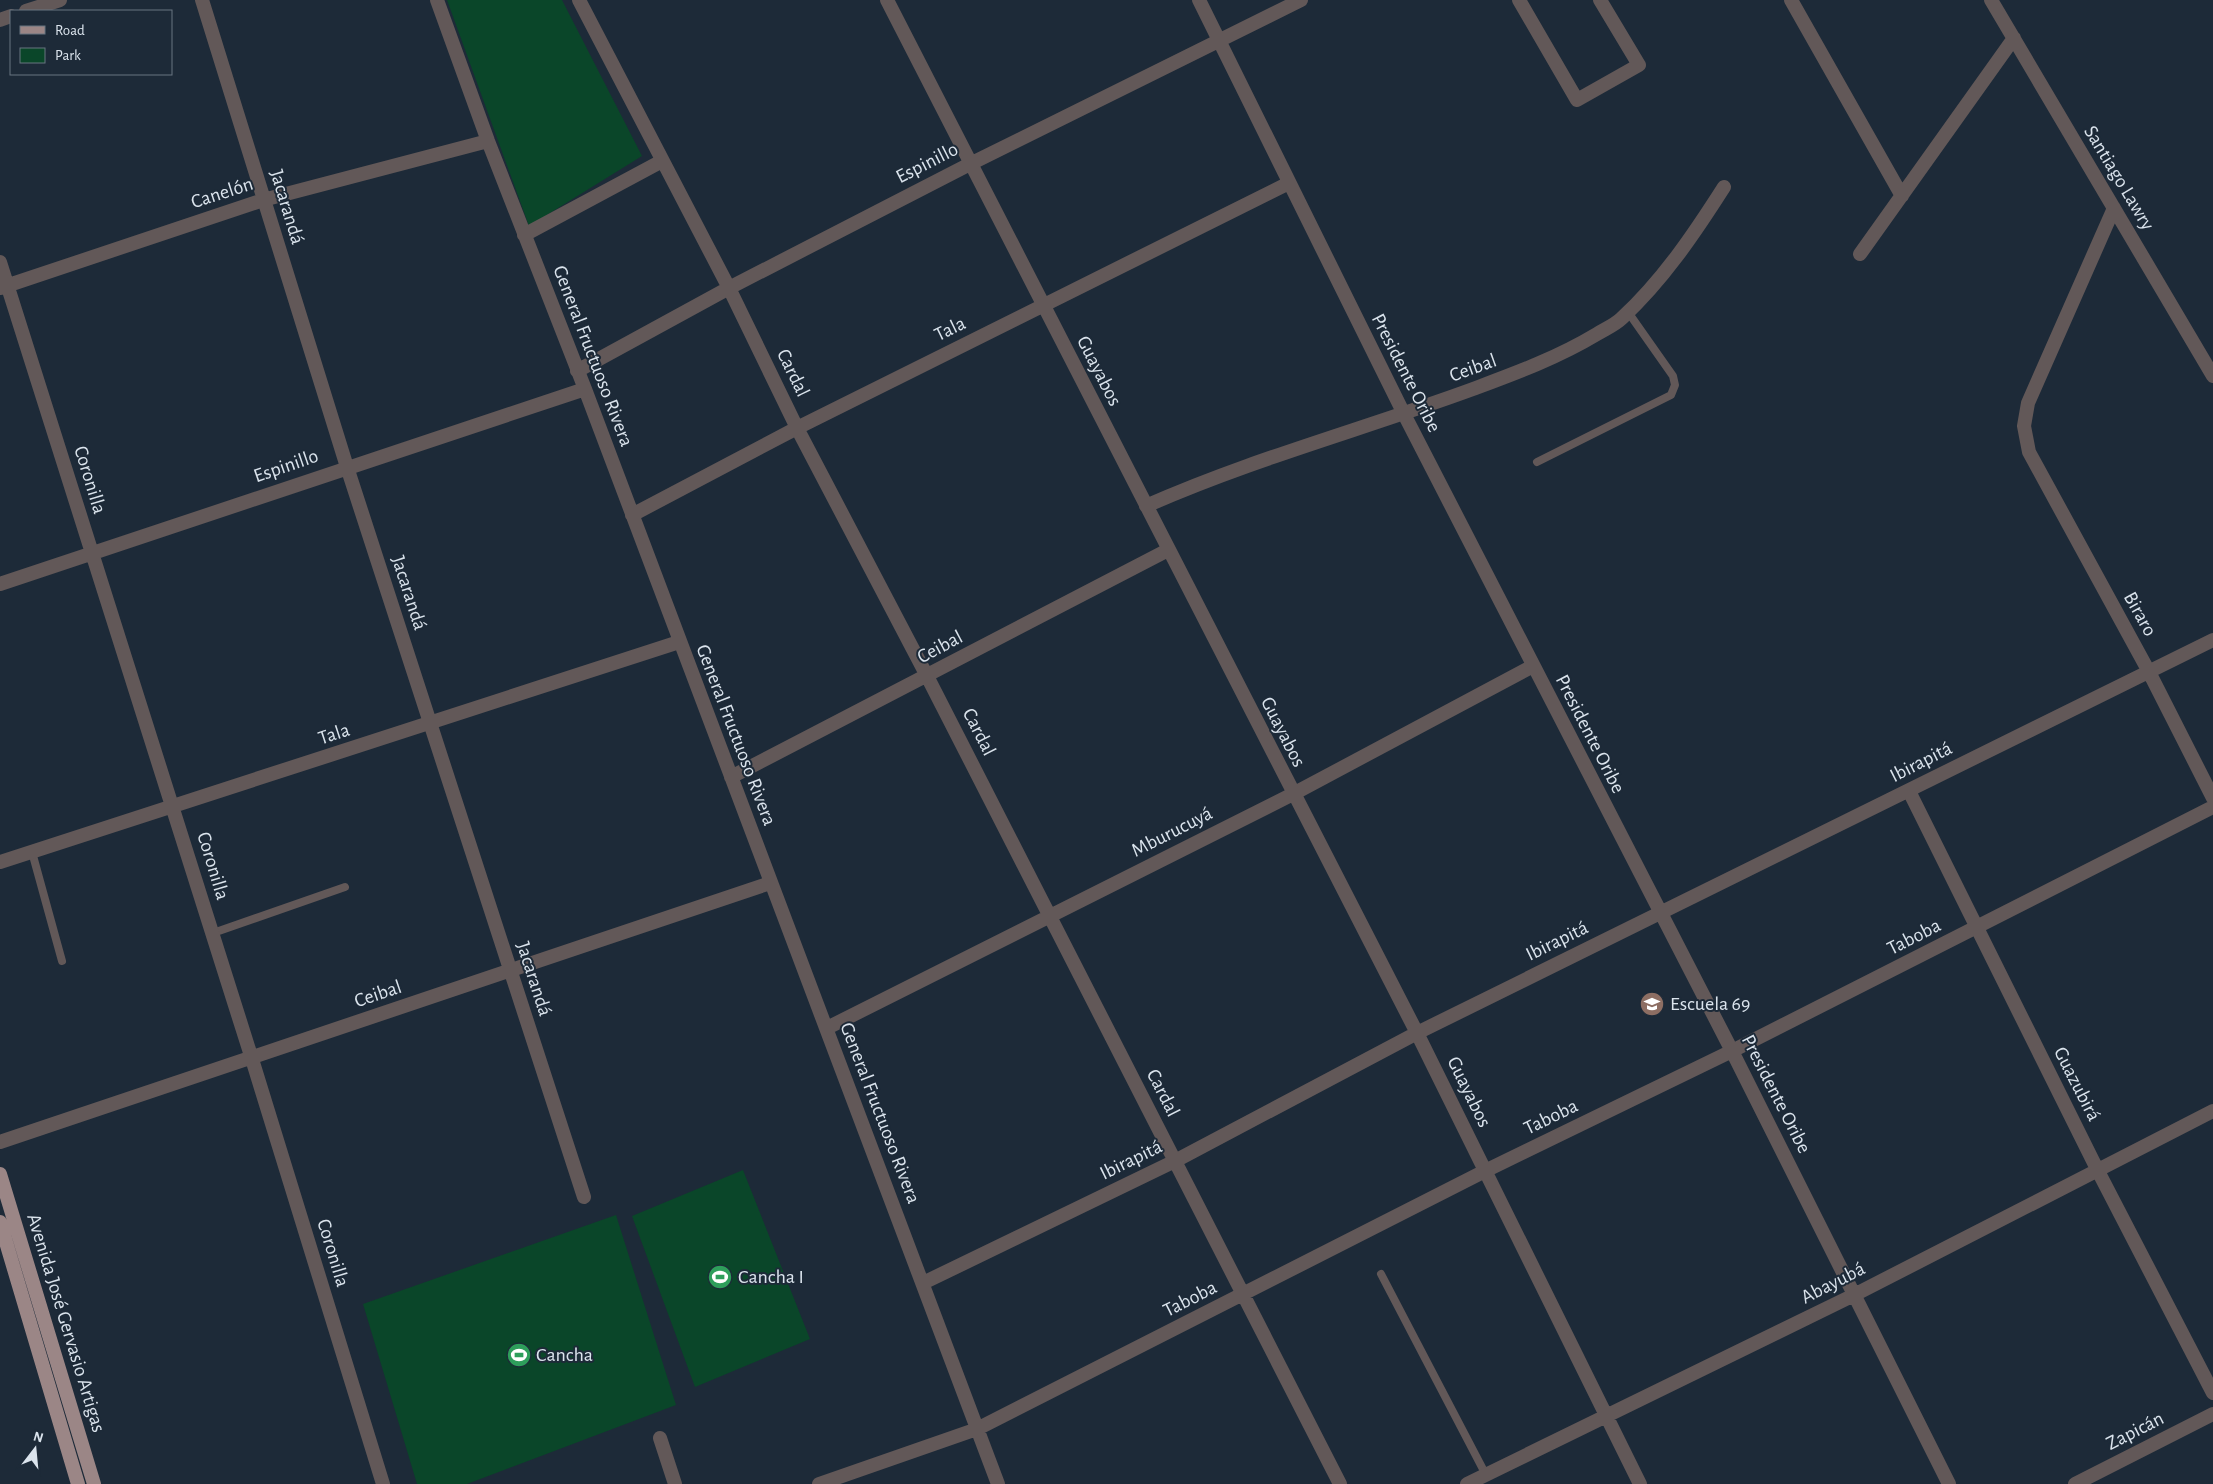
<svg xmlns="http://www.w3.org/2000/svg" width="2213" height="1484" font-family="'Alegreya Sans',sans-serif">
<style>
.green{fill:#0a4629}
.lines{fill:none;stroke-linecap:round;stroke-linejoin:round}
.service{stroke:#625858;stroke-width:8}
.minor{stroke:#625858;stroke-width:14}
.primary{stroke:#9b8686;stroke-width:14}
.labels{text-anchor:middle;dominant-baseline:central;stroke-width:4;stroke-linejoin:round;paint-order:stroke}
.street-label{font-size:20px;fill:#dbe4ed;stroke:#1d2a38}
.poi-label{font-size:20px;fill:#dbe4ed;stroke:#1d2a38;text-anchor:start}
</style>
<rect width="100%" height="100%" fill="#1d2a38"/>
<path class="green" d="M 447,0 L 562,0 L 642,156 L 529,226 Z
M 743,1170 L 810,1339 L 695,1387 L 632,1216 Z
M 616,1215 L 676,1405 L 467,1484 L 417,1484 L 363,1304 Z"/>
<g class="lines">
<path class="service" d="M 1537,462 L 1671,395 L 1675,385 L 1673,376 L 1628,312
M 32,852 L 62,961
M 213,933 L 345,887
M 1381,1274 L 1486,1475"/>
<path class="minor" d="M 202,0 L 347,467 L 584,1197
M 437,0 L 488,141 L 585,389 L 998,1484
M 579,0 L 729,288 L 797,428 L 927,676 L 1340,1484
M 887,0 L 1417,1033 L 1640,1484
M 1199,0 L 1404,414 L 1732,1051 L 1949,1484
M 1519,0 L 1577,100 L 1639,65 L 1600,0
M 1791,0 L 1902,196
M 1991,0 L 2213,376
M 26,11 L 60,0
M 0,20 L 11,16
M 2114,208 L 2028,403 L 2024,426 L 2029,452 L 2148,670 L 2213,798
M 524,235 L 662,161
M 1860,254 L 2014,38
M 0,262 L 252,1059 L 383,1484
M 0,288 L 263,200 L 488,141
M 577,371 L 729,288 L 970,164 L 1301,0
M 1146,506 C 1252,459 1364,429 1473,389 C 1516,373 1557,358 1597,334 C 1605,329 1615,325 1622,318 C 1663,280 1694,234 1724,187
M 632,515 L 797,428 L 1289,183
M 0,584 L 585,389
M 731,777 L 1168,550
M 1909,791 L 2098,1171 L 2213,1393
M 0,862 L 679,642
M 827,1028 L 1293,794 L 1533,666
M 0,1142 L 770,883
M 923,1283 L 1175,1161 L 1417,1033 L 2213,640
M 660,1438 L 675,1484
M 819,1484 L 977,1429 L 1485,1171 L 1732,1051 L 2213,807
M 1467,1484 L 1854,1295 L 2213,1111
M 2075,1484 L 2213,1414"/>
<path class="primary" d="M 0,1174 L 94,1484
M 0,1222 L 78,1484"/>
</g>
<defs>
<g id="school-disc" transform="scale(1.25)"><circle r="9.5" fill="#8d6e63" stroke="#1d2a38"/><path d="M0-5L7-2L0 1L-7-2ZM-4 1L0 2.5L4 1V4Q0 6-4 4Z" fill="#fff"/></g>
<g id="stadium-disc" transform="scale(1.25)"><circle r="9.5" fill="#2e9e5b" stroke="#1d2a38"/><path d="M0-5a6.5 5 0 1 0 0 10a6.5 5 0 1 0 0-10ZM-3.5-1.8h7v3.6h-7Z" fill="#fff"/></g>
</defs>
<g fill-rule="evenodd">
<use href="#school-disc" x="1652" y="1004"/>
<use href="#stadium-disc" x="720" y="1277"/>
<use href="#stadium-disc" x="519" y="1355"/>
</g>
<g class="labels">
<g class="street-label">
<text transform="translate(927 163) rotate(-27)">Espinillo</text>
<text transform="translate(2119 178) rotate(59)">Santiago Lawry</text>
<text transform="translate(222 193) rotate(-18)">Canelón</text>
<text transform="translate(287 207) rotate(73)">Jacarandá</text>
<text transform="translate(950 329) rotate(-26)">Tala</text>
<text transform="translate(593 356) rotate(69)">General Fructuoso Rivera</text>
<text transform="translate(1473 368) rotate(-20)">Ceibal</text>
<text transform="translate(1099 371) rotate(63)">Guayabos</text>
<text transform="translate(793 373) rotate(64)">Cardal</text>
<text transform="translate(1406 373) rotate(63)">Presidente Oribe</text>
<text transform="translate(286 466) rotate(-19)">Espinillo</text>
<text transform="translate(90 480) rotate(73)">Coronilla</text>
<text transform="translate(409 593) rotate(72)">Jacarandá</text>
<text transform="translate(2140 614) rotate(61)">Biraro</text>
<text transform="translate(940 647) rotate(-28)">Ceibal</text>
<text transform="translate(979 732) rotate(63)">Cardal</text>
<text transform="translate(1283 732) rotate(63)">Guayabos</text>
<text transform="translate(334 734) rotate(-18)">Tala</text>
<text transform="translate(1590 734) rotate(63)">Presidente Oribe</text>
<text transform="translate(736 735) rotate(69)">General Fructuoso Rivera</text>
<text transform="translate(1921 762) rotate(-27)">Ibirapitá</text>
<text transform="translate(1172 832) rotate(-27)">Mburucuyá</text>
<text transform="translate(213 866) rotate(73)">Coronilla</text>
<text transform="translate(1914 937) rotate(-27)">Taboba</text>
<text transform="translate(1557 941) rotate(-26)">Ibirapitá</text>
<text transform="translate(534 979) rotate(72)">Jacarandá</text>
<text transform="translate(378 994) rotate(-19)">Ceibal</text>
<text transform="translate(2077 1084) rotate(63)">Guazubirá</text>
<text transform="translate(1469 1092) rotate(64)">Guayabos</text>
<text transform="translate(1163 1093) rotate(63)">Cardal</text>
<text transform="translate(1776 1094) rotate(63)">Presidente Oribe</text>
<text transform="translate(880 1113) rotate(69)">General Fructuoso Rivera</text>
<text transform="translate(1551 1117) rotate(-26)">Taboba</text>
<text transform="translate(1131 1160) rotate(-26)">Ibirapitá</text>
<text transform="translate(333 1253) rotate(73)">Coronilla</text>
<text transform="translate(1833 1283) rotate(-27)">Abayubá</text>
<text transform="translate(1190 1299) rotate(-27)">Taboba</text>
<text transform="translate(66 1323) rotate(73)">Avenida José Gervasio Artigas</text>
<text transform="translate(2135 1431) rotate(-27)">Zapicán</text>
</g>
<g class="poi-label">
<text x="1670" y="1004">Escuela 69</text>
<text x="738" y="1277">Cancha I</text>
<text x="536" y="1355">Cancha</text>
</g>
</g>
<rect x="10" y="10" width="162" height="65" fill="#1d2a38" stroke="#697480"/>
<rect x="20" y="26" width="25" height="8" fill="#9b8686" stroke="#697480"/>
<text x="55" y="35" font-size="15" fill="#dbe4ed">Road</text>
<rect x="20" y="48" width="25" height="15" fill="#0a4629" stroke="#697480"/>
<text x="55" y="60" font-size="15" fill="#dbe4ed">Park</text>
<g transform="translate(35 1449) rotate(16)" stroke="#1d2a38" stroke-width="4" paint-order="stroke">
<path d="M0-4L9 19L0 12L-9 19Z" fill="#dbe4ed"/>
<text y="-8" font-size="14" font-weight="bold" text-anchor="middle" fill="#dbe4ed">N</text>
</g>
</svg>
